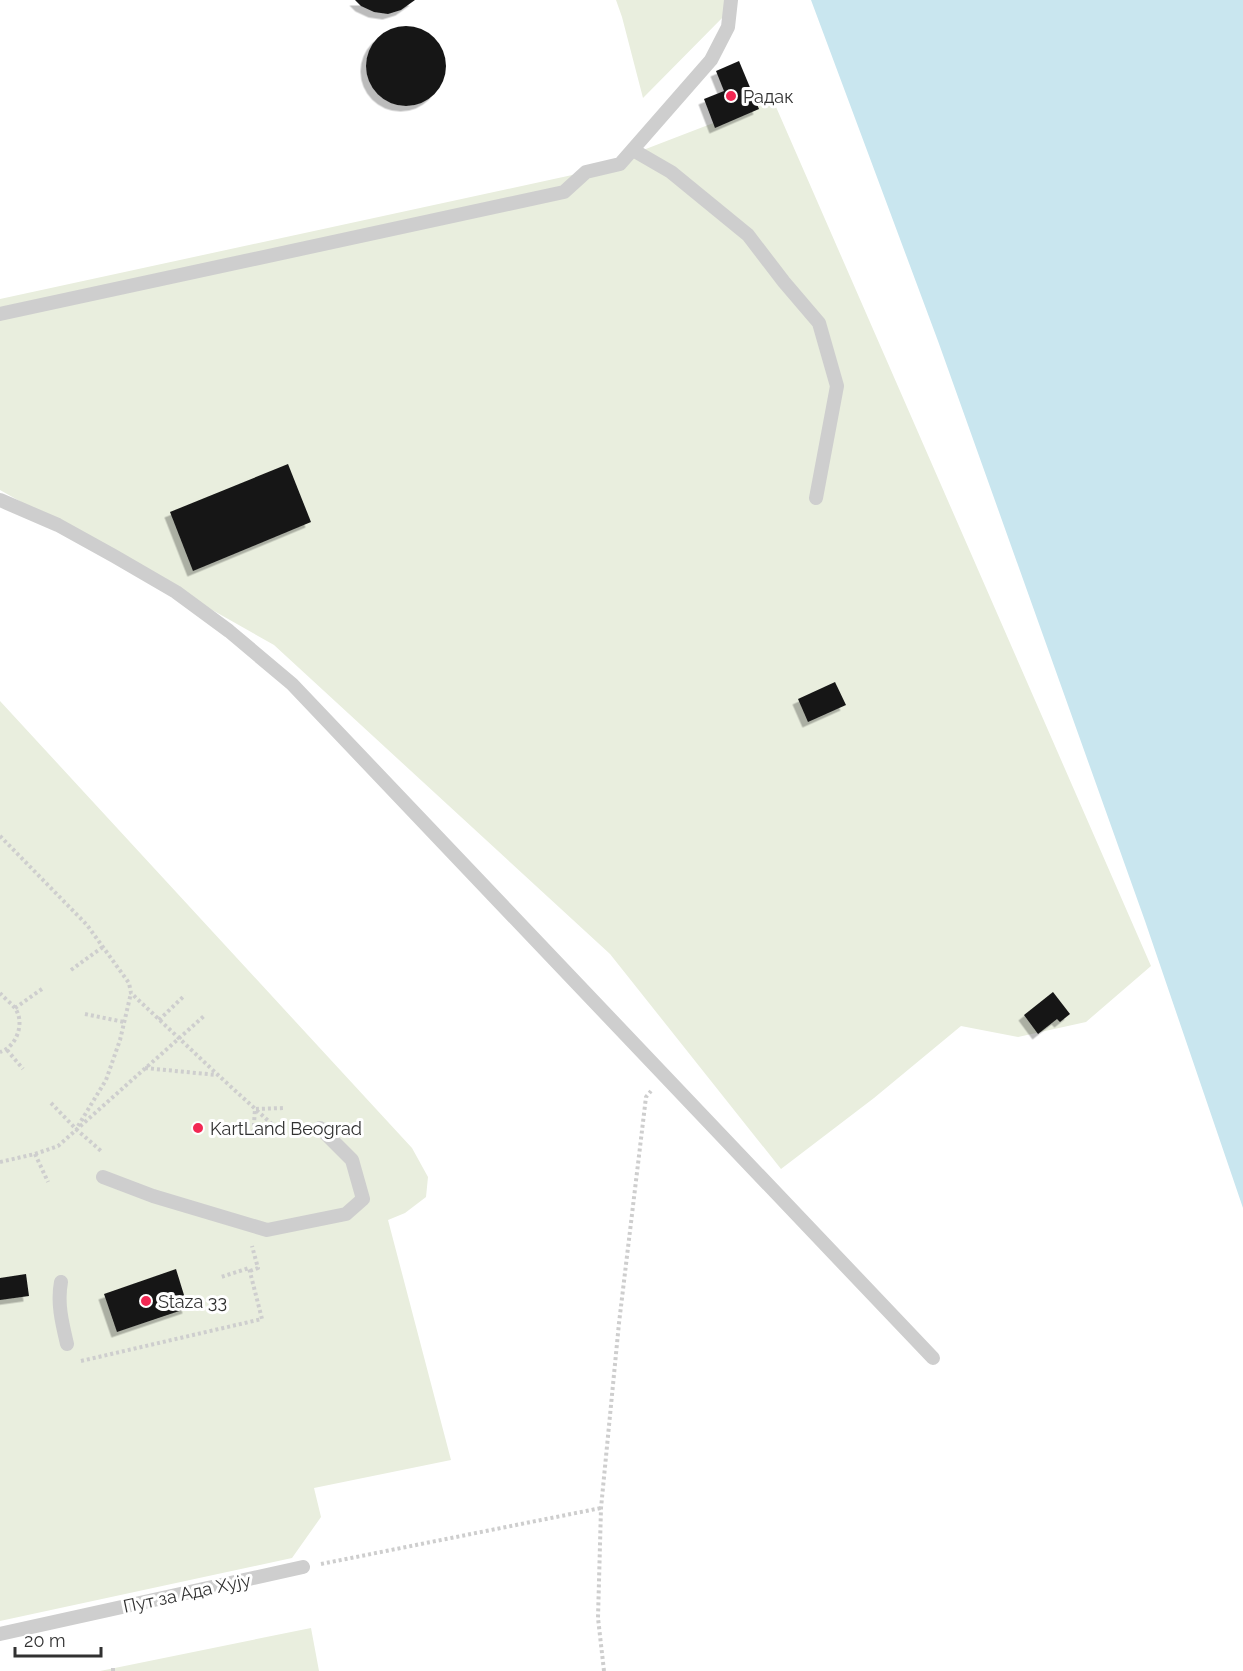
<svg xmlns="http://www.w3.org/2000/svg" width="1243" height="1671" font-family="Raleway,sans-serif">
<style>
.green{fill:#e9eede}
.water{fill:#c9e6ef}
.building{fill:#181818;filter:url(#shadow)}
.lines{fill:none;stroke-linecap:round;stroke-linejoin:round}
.path{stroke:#cecece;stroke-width:4;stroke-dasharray:3 3;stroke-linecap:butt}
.service{stroke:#cecece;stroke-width:14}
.poi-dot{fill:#f22853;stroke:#fff;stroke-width:2}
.labels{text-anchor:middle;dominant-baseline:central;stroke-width:6;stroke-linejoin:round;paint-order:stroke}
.poi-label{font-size:18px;fill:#313131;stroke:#fff;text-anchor:start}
.street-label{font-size:18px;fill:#313131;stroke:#fff}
</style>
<defs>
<filter id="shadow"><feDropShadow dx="-5.5" dy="5.5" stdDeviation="0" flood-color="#0004"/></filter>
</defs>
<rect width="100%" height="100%" fill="#fff"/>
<path class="green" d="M 616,0 L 725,0 L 727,13 L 643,98 L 622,17 Z
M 773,100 L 1151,966 L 1086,1022 L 1018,1037 L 961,1026 L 874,1098 L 781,1169 L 610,954 L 274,645 L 0,490 L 0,299 L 586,172 Z
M 0,701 L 412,1148 L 428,1177 L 426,1197 L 405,1213 L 388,1220 L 451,1460 L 314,1488 L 321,1517 L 292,1558 L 0,1621 Z
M 311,1628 L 319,1671 L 100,1671 Z"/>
<path class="water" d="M 811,0 L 1243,0 L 1243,1208 L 1145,921 L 938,341 Z"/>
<path class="building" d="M 355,0 L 415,0 L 401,10 L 388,14 L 374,12 L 361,6 Z
M366 66a40 40 0 1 1 80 0a40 40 0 1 1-80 0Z
M 739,61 L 759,109 L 715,128 L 704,99 L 724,91 L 716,71 Z
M 288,464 L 311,522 L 193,571 L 170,512 Z
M 835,682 L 846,705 L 808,722 L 798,699 Z
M 1053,992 L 1070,1014 L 1060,1022 L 1057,1019 L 1038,1034 L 1024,1015 Z
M 176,1269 L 188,1308 L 117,1332 L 104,1294 Z
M 26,1274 L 29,1296 L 0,1300 L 0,1278 Z"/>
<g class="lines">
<path class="path" d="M 0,836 L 87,925 L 129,983 L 131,993 L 218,1075 L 285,1136
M 71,970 L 103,947
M 0,993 C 4,998 10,1002 14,1007 C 26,1021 17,1047 0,1052
M 15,1008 L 42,989
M 85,1014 L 124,1022
M 159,1020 L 185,995
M 7,1050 L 23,1069
M 145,1068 L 217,1075
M 51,1103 L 76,1129 L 101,1151
M 78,1126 L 106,1080 L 120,1040 L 131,993
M 253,1138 L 255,1109 L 285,1108
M 35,1154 L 48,1182
M 0,1162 L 35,1154 L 58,1146 L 204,1016
M 250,1271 L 258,1268 L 252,1246
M 81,1361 L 262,1319 L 249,1268 L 221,1277
M 321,1564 L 601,1508
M 113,1668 L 113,1671
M 604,1671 L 598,1618 L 601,1508 L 619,1323 L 646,1097 L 651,1091"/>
<path class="service" d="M 633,150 L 671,172 L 748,235 L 784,282 L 819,323 L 837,386 L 816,498
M 0,314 L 564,192 L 586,172 L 620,164 L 711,60 L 728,27 L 731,0
M 0,500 L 58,525 L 114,556 L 176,592 L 229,631 L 292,684 L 933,1358
M 103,1177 L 153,1196 L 267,1230 L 346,1214 L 363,1199 L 352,1160 L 320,1128
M 61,1282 C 57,1303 62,1323 67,1344
M 0,1634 L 303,1567"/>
</g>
<g class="poi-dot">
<circle cx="731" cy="96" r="6"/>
<circle cx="198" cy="1128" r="6"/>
<circle cx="146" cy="1301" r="6"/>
</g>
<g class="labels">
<g class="poi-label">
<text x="743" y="96">Радак</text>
<text x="210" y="1128">KartLand Beograd</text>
<text x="158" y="1301">Staza 33</text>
</g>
<g class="street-label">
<text transform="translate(187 1593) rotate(-12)">Пут за Ада Хују</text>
</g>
</g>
<path d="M15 1647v9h86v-9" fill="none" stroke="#313131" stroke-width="3"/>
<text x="24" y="1647" font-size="18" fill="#313131" stroke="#ffffff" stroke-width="4.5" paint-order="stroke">20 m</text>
</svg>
